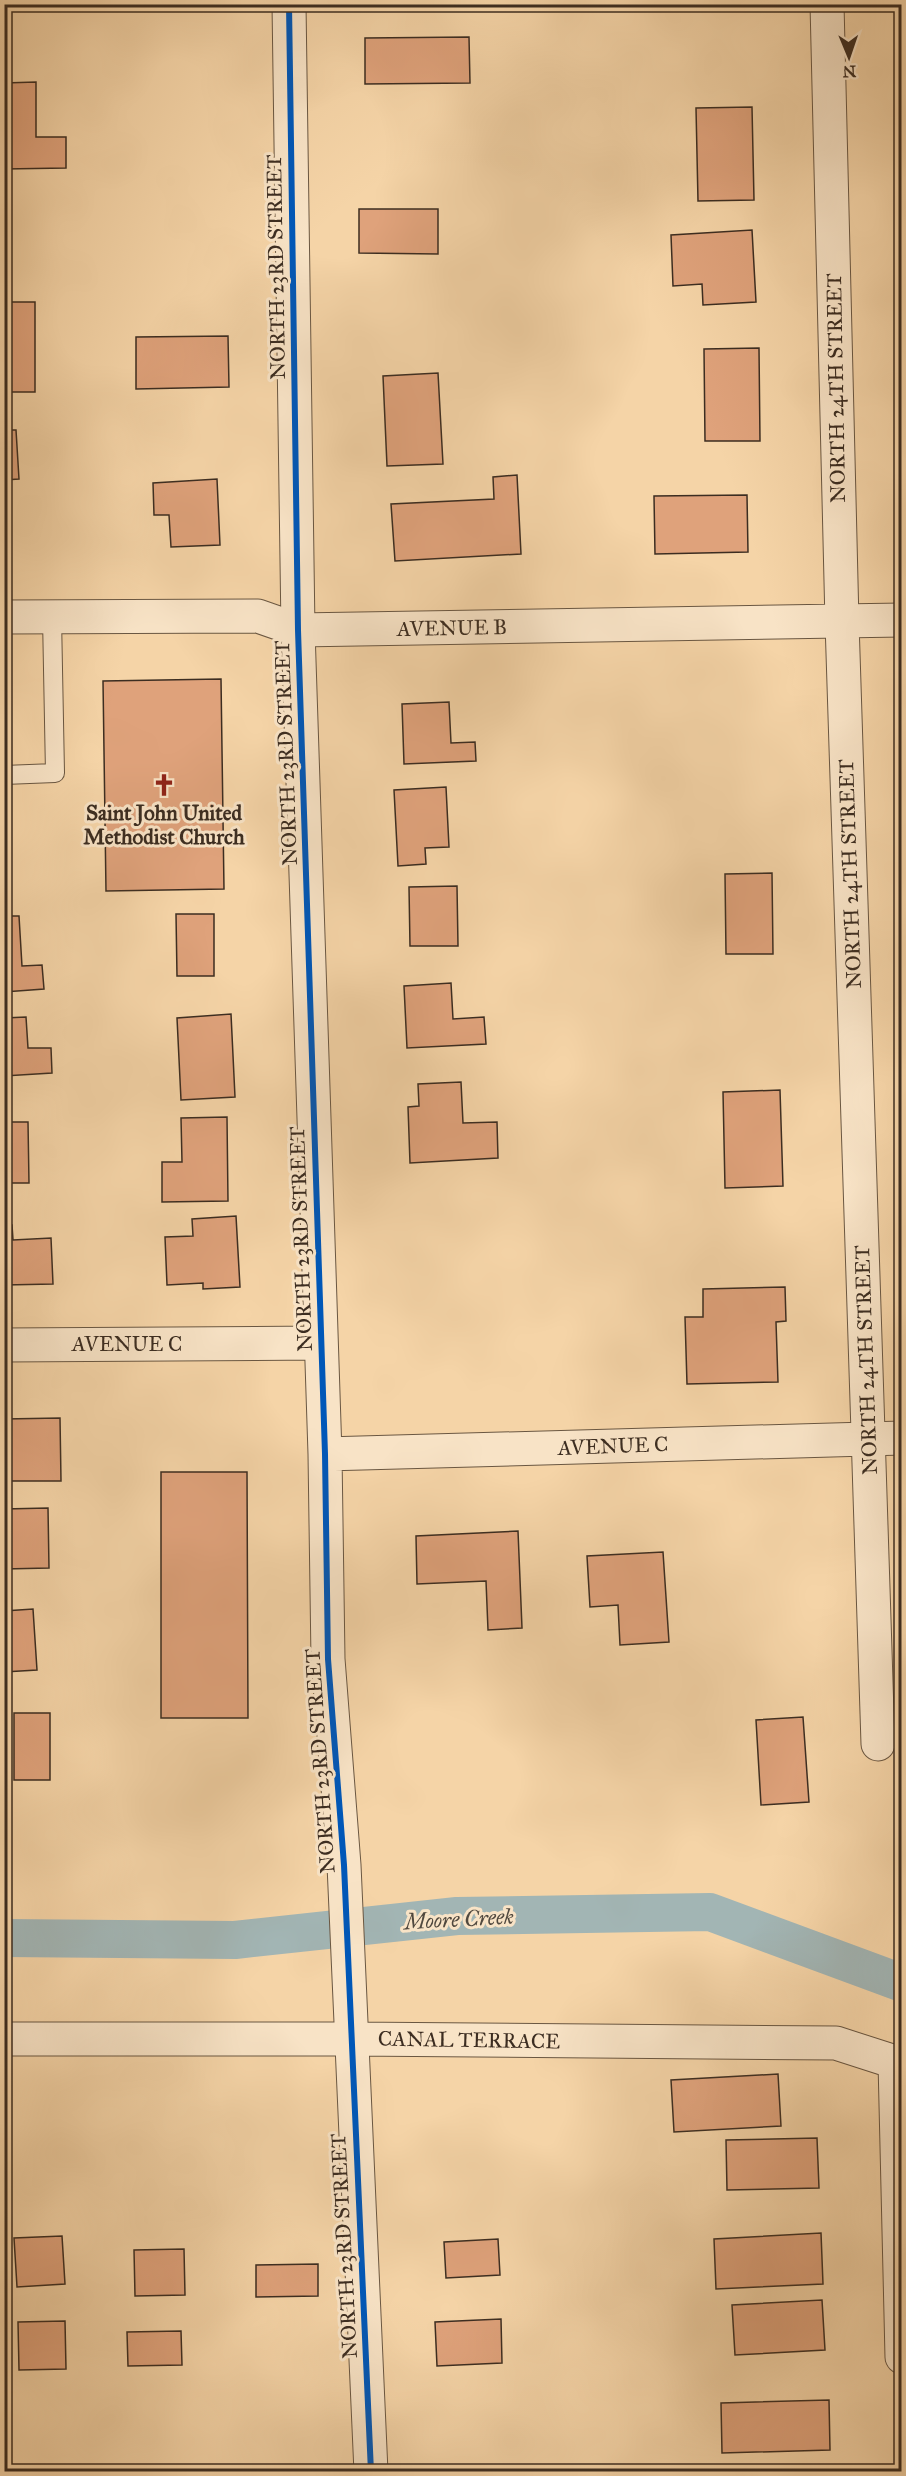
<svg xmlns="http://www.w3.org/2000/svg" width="906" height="2476" font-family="'IM FELL Great Primer',serif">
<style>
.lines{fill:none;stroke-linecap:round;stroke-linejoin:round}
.canal{stroke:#a2b5b4;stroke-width:38}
.building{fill:#dfa27b;stroke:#3c2d21;stroke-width:1.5}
.service-casing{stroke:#6a5742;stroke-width:20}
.minor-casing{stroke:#6a5742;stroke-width:35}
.service{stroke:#f8e3c6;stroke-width:18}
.minor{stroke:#f8e3c6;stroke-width:33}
.cycleway-casing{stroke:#f8e3c6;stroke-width:10}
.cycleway{stroke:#0057b8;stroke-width:6}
.labels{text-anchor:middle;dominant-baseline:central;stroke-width:6;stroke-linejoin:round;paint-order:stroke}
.street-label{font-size:21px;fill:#3c2d21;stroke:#f8e3c6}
.poi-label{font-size:21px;font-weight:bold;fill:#3c2d21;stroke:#f8e3c6}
.water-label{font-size:22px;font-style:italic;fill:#50483e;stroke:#f8e3c6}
</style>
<rect width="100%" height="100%" fill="#f5d4a7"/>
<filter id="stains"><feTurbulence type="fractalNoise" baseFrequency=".00333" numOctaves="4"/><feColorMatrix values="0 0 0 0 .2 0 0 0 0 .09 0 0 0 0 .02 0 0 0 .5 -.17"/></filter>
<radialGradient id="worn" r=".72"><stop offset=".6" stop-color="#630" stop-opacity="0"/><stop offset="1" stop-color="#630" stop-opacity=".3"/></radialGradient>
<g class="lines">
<path class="canal" d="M 4,1938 L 235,1940 L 457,1916 L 710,1912 L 902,1983"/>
</g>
<path class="building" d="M 469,37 L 470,83 L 365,84 L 365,38 Z
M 36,82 L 36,137 L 66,137 L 66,168 L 4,169 L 4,83 Z
M 752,107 L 754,200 L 698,201 L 696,108 Z
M 359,209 L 438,209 L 438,254 L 359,253 Z
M 752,230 L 756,302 L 703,305 L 702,284 L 673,286 L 671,235 Z
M 4,302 L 35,302 L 35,392 L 4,392 Z
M 228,336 L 229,387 L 136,389 L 136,337 Z
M 759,348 L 760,441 L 705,441 L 704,349 Z
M 438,373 L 443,464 L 387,466 L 383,376 Z
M 4,430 L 16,430 L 19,479 L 4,480 Z
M 517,475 L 521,554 L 395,561 L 391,504 L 494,499 L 493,477 Z
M 217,479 L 220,545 L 171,547 L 169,515 L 154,515 L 153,483 Z
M 747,495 L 748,552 L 655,554 L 654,496 Z
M 221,679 L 224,889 L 106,891 L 103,681 Z
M 449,702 L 451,743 L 475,742 L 476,761 L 404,764 L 402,704 Z
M 446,787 L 449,847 L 425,848 L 426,864 L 398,866 L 394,790 Z
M 772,873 L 773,954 L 726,954 L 725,874 Z
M 457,886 L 458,946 L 410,946 L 409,887 Z
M 176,914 L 214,914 L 214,976 L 177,976 Z
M 4,916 L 19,916 L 22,966 L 42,965 L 44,989 L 4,992 Z
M 451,983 L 453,1019 L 484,1017 L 486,1044 L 407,1048 L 404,986 Z
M 231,1014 L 235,1097 L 181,1100 L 177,1018 Z
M 26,1017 L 28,1048 L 51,1048 L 52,1073 L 4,1076 L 4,1018 Z
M 461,1082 L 463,1123 L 497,1122 L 498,1158 L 410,1163 L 408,1107 L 419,1106 L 418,1084 Z
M 780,1090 L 783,1186 L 725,1188 L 723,1092 Z
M 227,1117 L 228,1201 L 162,1202 L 162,1162 L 182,1162 L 181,1118 Z
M 4,1122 L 28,1122 L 29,1183 L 4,1183 Z
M 236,1216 L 240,1287 L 203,1289 L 203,1283 L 167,1285 L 165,1237 L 193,1236 L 192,1219 Z
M 4,1225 L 12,1225 L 13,1240 L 51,1238 L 53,1284 L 4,1285 Z
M 785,1287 L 786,1321 L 776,1322 L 778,1382 L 687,1384 L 685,1317 L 703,1317 L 703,1289 Z
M 60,1418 L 61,1481 L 4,1481 L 4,1419 Z
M 161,1472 L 247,1472 L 248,1718 L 161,1718 Z
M 48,1508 L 49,1568 L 4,1569 L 4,1509 Z
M 518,1531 L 522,1628 L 488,1630 L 486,1581 L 417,1584 L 416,1536 Z
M 663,1552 L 669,1642 L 620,1645 L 618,1605 L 590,1607 L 587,1556 Z
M 33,1609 L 37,1670 L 4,1672 L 4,1611 Z
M 14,1713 L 50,1713 L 50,1780 L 14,1780 Z
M 803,1717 L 809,1802 L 761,1805 L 756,1720 Z
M 778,2074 L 781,2126 L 674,2132 L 671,2080 Z
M 817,2138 L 819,2188 L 727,2190 L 726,2140 Z
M 821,2233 L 823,2284 L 716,2289 L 714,2239 Z
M 62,2236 L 65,2284 L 17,2287 L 14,2238 Z
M 498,2239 L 500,2275 L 446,2278 L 444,2242 Z
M 184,2249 L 185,2295 L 135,2296 L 134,2250 Z
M 318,2264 L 318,2296 L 256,2297 L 256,2265 Z
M 822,2300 L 825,2350 L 735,2355 L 732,2305 Z
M 501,2319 L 502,2363 L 437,2366 L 435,2322 Z
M 65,2321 L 66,2369 L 19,2370 L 18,2322 Z
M 181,2331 L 182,2365 L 128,2366 L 127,2332 Z
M 829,2400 L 830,2450 L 722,2453 L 721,2403 Z"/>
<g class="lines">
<g class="service-casing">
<path id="service" d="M 4,775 L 55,773 L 52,617"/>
</g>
<g class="minor-casing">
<path id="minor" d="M 289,4 L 298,630 L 325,1454 L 328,1659 L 344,1865 L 371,2472
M 827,4 L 842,622 L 878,1744
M 4,617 L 258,616 L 298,630 L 902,620
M 4,1345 L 321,1343
M 325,1454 L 902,1438
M 4,2039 L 351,2039 L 836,2043 L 895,2062 L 902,2357"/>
</g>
<use href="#service" class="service"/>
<use href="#minor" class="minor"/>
<g class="cycleway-casing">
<path id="cycleway" d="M 289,4 L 298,630 L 325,1454 L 328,1659 L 344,1865 L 371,2472"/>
</g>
<use href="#cycleway" class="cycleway"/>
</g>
<defs>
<g id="church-bare" transform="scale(1.8)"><path d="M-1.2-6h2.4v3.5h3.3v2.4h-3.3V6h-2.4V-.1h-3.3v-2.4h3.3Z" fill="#8f2418" stroke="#f8e3c6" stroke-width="2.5" paint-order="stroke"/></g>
</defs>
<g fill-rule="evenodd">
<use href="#church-bare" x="164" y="785"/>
</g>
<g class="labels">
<g class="street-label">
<text transform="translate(276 267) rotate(-91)">NORTH 23RD STREET</text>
<text transform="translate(836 388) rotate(-91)">NORTH 24TH STREET</text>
<text transform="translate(452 628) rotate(-1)">AVENUE B</text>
<text transform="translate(286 753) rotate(-92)">NORTH 23RD STREET</text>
<text transform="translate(850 874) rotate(-92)">NORTH 24TH STREET</text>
<text transform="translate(301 1239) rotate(-92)">NORTH 23RD STREET</text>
<text x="127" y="1344">AVENUE C</text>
<text transform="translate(866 1360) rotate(-92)">NORTH 24TH STREET</text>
<text transform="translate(613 1446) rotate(-2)">AVENUE C</text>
<text transform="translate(320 1761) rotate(-94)">NORTH 23RD STREET</text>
<text transform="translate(469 2040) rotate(1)">CANAL TERRACE</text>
<text transform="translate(344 2246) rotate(-93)">NORTH 23RD STREET</text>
</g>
<g class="poi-label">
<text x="164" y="813">Saint John United<tspan x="164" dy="24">Methodist Church</tspan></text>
</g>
<g class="water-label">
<text transform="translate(459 1919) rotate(-3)">Moore Creek</text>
</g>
</g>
<rect width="906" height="2476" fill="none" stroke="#f5d4a7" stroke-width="24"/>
<rect x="6" y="6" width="894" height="2464" fill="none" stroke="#3c2d21" stroke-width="3"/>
<rect x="12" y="12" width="882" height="2452" fill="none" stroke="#3c2d21" stroke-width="1.5"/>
<g transform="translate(849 57) rotate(178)" stroke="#f8e3c6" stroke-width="4.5" paint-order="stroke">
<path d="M0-4.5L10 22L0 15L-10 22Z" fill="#3c2d21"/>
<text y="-9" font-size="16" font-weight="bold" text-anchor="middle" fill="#3c2d21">N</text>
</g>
<rect width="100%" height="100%" filter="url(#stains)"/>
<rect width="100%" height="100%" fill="url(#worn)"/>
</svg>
